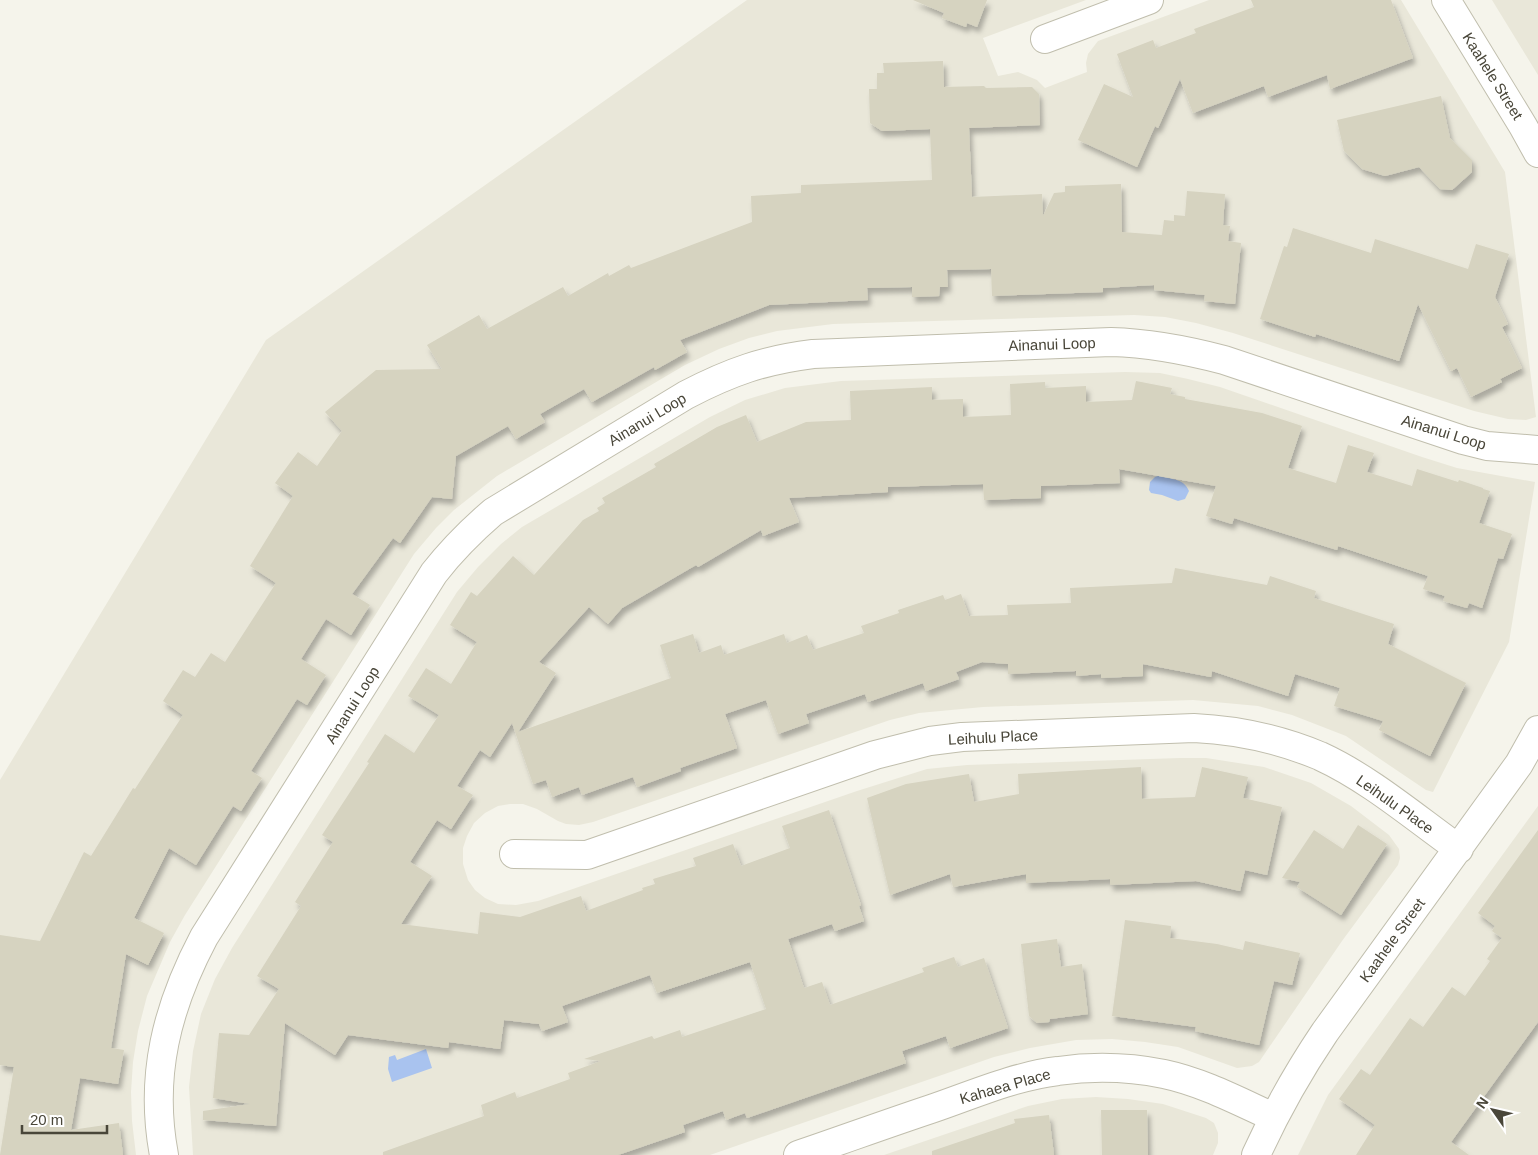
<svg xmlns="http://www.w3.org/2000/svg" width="1538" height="1155" font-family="Helvetica,sans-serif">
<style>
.residential{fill:#e9e7d9}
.water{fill:#a9c3ef}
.building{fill:#d6d3c0;filter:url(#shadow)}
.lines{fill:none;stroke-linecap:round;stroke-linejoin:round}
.minor-casing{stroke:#c0bead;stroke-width:30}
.minor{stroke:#fff;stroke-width:28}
.labels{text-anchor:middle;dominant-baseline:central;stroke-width:5;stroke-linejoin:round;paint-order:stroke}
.street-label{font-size:15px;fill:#494639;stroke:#fff}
</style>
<defs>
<filter id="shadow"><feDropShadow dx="3" dy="5.5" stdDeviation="2.5" flood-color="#0004"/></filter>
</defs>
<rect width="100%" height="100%" fill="#f5f4eb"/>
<path class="residential" d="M 747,0 L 1086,0 L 983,38 L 998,76 L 1018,72 L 1037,80 L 1045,88 L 1087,72 L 1086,63 L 1088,54 L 1098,41 L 1209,0 L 1401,0 L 1505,172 L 1536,417 L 1526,420 L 1508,419 L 1474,411 L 1233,333 L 1196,323 L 1165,317 L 1134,315 L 833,324 L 777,331 L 749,338 L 719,349 L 685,365 L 497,476 L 454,510 L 436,528 L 414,554 L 185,915 L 170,942 L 147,996 L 138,1031 L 133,1062 L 131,1092 L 132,1121 L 136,1155 L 0,1155 L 0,780 L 266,340 Z
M 1492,0 L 1538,0 L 1538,75 Z
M 1125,372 L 1160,373 L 1188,379 L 1220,387 L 1422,457 L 1457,468 L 1535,482 L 1509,642 L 1433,792 L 1426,790 L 1346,736 L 1292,715 L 1258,706 L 1193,700 L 983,707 L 919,713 L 890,720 L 593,822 L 579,825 L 566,824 L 558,821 L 537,809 L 523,804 L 510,804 L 498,806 L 485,813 L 474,823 L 467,836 L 463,848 L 463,864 L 468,880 L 475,890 L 485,898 L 498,904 L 516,905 L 538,901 L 857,791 L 927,769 L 967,765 L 1180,758 L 1206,758 L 1264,767 L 1311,783 L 1351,806 L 1389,835 L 1399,849 L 1400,858 L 1398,865 L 1342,941 L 1259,1062 L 1252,1066 L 1237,1068 L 1178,1047 L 1145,1042 L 1112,1039 L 1076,1040 L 1030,1048 L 994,1057 L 710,1155 L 193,1155 L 189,1087 L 193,1051 L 201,1014 L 215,979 L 232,948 L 457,592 L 478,567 L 501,544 L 522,527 L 710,417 L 745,400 L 785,388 L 841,381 Z
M 1538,806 L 1538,1155 L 1298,1155 L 1328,1095 Z
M 1096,1097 L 1128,1099 L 1163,1104 L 1206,1118 L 1214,1123 L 1218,1133 L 1218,1143 L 1213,1155 L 884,1155 L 1028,1106 L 1062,1099 Z"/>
<path class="water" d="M 1158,476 C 1169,479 1184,478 1189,491 L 1185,499 L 1178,501 L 1162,495 L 1151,493 L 1149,490 L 1150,482 L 1155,477 Z
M 426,1049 L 432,1068 L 392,1082 L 388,1069 L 389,1057 L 395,1055 L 397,1060 Z"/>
<path class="building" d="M 913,0 L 987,0 L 977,27 L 967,23 L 966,27 L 942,18 L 944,13 Z
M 1251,0 L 1391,0 L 1413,58 L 1330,89 L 1327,75 L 1268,97 L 1264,86 L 1193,113 L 1180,79 L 1158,128 L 1155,126 L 1137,167 L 1078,140 L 1104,84 L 1133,97 L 1117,54 L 1153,40 L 1156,48 L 1196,33 L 1194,29 L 1254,7 Z
M 943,61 L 944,87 L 984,86 L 986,88 L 1032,87 L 1039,94 L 1040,125 L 969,128 L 972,197 L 1042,194 L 1043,216 L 1054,193 L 1065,192 L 1065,186 L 1121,184 L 1122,232 L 1162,235 L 1164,220 L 1174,221 L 1174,215 L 1185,216 L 1187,191 L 1225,194 L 1223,225 L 1230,226 L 1228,241 L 1241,243 L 1235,304 L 1204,301 L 1205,295 L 1154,290 L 1154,285 L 1103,288 L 1103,292 L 992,296 L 991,269 L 947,270 L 948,287 L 940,287 L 939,296 L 912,297 L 912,287 L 867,288 L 868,300 L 769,305 L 680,340 L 687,352 L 655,370 L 654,367 L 592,402 L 584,389 L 540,414 L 545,422 L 516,439 L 508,426 L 456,456 L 452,499 L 432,497 L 400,543 L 393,538 L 352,594 L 370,605 L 351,635 L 326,619 L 301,659 L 326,675 L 307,705 L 297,699 L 251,771 L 262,778 L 241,811 L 233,806 L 196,865 L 169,848 L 134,918 L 164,933 L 148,965 L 126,954 L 111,1048 L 124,1050 L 118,1084 L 80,1078 L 71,1130 L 119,1123 L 123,1155 L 0,1155 L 14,1067 L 0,1065 L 0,935 L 40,941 L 84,852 L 91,856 L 133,788 L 135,789 L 183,715 L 163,701 L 183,670 L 195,677 L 211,653 L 225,662 L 276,583 L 250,566 L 293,496 L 275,483 L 298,452 L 317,466 L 342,431 L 325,412 L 376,370 L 442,369 L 427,345 L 479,315 L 487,329 L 563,287 L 568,296 L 608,273 L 609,276 L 629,265 L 631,268 L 752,222 L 751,196 L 801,193 L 801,185 L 932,180 L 930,129 L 882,131 L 870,123 L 869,89 L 877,89 L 877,73 L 884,73 L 883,63 Z
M 1441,96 L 1450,138 L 1472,160 L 1472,172 L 1452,190 L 1440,189 L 1419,167 L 1385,176 L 1362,169 L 1344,151 L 1337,120 Z
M 1293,228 L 1371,253 L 1375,239 L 1468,269 L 1476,244 L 1509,254 L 1495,297 L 1508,324 L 1502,327 L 1522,368 L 1500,379 L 1502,382 L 1471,397 L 1457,368 L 1451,371 L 1418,304 L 1399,361 L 1316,334 L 1315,337 L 1260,319 L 1284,246 L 1287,247 Z
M 1136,381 L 1172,388 L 1170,394 L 1185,397 L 1185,399 L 1262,413 L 1302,426 L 1288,468 L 1336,483 L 1348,445 L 1374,453 L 1367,472 L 1412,486 L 1417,469 L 1458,482 L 1459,480 L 1483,488 L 1483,489 L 1490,491 L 1479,523 L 1512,534 L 1503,559 L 1498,558 L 1482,608 L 1469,603 L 1467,608 L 1443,601 L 1445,596 L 1423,589 L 1428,576 L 1338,546 L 1337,550 L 1234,518 L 1232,524 L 1206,516 L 1216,486 L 1119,469 L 1120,483 L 1041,486 L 1041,498 L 984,500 L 983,484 L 888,487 L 888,492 L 789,498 L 799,522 L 763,536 L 761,530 L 698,567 L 696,565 L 622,608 L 608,624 L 589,607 L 539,662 L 556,673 L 518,732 L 671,678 L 660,645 L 693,634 L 699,653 L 721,645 L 724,655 L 784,634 L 787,643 L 807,635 L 813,650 L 864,633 L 861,626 L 899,613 L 898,610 L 943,595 L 945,600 L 961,594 L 969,616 L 1008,615 L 1007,605 L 1071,603 L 1070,588 L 1172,583 L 1175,568 L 1267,585 L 1270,576 L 1316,591 L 1314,598 L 1394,624 L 1388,644 L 1466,683 L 1430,756 L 1379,730 L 1383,721 L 1334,706 L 1340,688 L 1295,674 L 1288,696 L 1212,671 L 1211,677 L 1143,664 L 1143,676 L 1101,678 L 1101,674 L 1076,676 L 1076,671 L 1008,674 L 1008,664 L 982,662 L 956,672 L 959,679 L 926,691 L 923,683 L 868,702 L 865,694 L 806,714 L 809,723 L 778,734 L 766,700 L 725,714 L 737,748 L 680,768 L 681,771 L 637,787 L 633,777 L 582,795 L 579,787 L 552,797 L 546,780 L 533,784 L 512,723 L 490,757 L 480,750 L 457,786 L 473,795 L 451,829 L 437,820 L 410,862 L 432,876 L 401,924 L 478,934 L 480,912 L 520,917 L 581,896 L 586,911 L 643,890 L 642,888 L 655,884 L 653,879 L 696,866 L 693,858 L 733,844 L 741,866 L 790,848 L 782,826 L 829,810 L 861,905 L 859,906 L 864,921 L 835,931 L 832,924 L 788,939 L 804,988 L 822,982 L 830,1005 L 924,972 L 922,968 L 954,957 L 958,967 L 984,958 L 1008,1028 L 950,1048 L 946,1036 L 902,1051 L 906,1063 L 747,1118 L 745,1113 L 726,1120 L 723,1111 L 683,1125 L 685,1132 L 618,1155 L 383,1155 L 383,1152 L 484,1116 L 481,1105 L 515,1092 L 517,1098 L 570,1079 L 568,1073 L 601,1061 L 584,1059 L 652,1036 L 654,1039 L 680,1030 L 682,1037 L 766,1009 L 750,962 L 657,993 L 650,975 L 562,1006 L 568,1022 L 542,1031 L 539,1024 L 504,1020 L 500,1049 L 449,1042 L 448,1048 L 348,1035 L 335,1055 L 285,1023 L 276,1126 L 203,1120 L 203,1111 L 250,1104 L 213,1098 L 219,1033 L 249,1035 L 279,989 L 257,976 L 301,906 L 295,902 L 333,842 L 322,835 L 369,763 L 367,762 L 385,734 L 414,753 L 439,715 L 408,696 L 426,668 L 451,684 L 477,642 L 450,625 L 471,592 L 477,596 L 513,556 L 534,575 L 583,520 L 599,511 L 597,508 L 605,503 L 602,498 L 656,467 L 654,464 L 717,427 L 746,415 L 757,442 L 806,422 L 851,420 L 850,391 L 932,387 L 932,400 L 963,399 L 963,417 L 1011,415 L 1010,384 L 1045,382 L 1045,388 L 1086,386 L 1086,402 L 1132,400 Z
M 1141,767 L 1142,799 L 1195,797 L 1202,767 L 1248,777 L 1243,798 L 1282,807 L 1267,875 L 1245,870 L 1240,891 L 1196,881 L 1110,885 L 1110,879 L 1026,883 L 1026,874 L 953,887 L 950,874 L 890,895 L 867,798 L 906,784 L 969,774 L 974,802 L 1019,794 L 1018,774 Z
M 1358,825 L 1387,844 L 1341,915 L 1297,887 L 1300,882 L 1282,878 L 1314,830 L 1343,849 Z
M 1538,830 L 1538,1022 L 1451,1142 L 1469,1155 L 1356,1155 L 1375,1125 L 1339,1099 L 1361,1069 L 1370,1075 L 1410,1018 L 1423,1027 L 1452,987 L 1465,996 L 1490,961 L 1487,959 L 1502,938 L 1492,931 L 1495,926 L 1478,913 Z
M 1125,920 L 1171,926 L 1170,938 L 1217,944 L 1243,950 L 1245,941 L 1300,953 L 1292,985 L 1274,981 L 1259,1045 L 1195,1031 L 1196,1027 L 1112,1016 Z
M 1057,939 L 1061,967 L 1082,964 L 1088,1014 L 1050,1019 L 1049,1022 L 1037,1023 L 1029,1016 L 1021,944 Z
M 1101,1110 L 1147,1110 L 1148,1155 L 1102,1155 Z
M 1049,1115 L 1054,1155 L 932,1155 L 932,1151 L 1015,1123 L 1014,1119 Z"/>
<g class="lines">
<g class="minor-casing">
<path id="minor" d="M 1446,0 L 1523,126 L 1538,153
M 1045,39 L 1149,0
M 514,854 L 587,855 L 875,755 L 930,741 L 962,737 L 1194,728 C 1238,730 1279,739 1320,756 C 1370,779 1414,817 1459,849
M 164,1155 C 149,1076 167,1007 204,937 L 434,573 C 452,550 471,531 493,512 L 686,395 C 730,372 764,360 813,354 L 1111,342 C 1150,343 1186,350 1224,360 L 1463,440 L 1487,446 L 1538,450
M 798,1155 C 842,1140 886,1124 931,1109 C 972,1095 1015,1076 1058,1071 C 1093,1066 1129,1067 1164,1074 C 1202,1082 1238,1101 1273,1117
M 1256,1155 C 1276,1111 1298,1072 1325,1032 L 1519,764 L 1538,730"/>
</g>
<use href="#minor" class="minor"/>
</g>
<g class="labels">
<g class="street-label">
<text transform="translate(1493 76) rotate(58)">Kaahele Street</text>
<text transform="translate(1052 344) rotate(-2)">Ainanui Loop</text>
<text transform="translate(647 419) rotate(-31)">Ainanui Loop</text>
<text transform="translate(1444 432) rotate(17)">Ainanui Loop</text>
<text transform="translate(352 705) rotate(-58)">Ainanui Loop</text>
<text transform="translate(993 737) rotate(-3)">Leihulu Place</text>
<text transform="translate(1395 804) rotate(35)">Leihulu Place</text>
<text transform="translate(1392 940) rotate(-54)">Kaahele Street</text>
<text transform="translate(1005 1086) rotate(-16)">Kahaea Place</text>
</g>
</g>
<g transform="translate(1493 1110) rotate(304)" stroke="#ffffff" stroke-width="4" paint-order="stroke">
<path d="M0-4L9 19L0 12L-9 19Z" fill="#494639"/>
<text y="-8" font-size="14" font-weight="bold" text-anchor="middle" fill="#494639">N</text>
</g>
<path d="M22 1125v8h85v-8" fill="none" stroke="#494639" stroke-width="2.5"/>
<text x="30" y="1125" font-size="15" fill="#494639" stroke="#ffffff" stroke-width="4" paint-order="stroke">20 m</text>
</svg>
